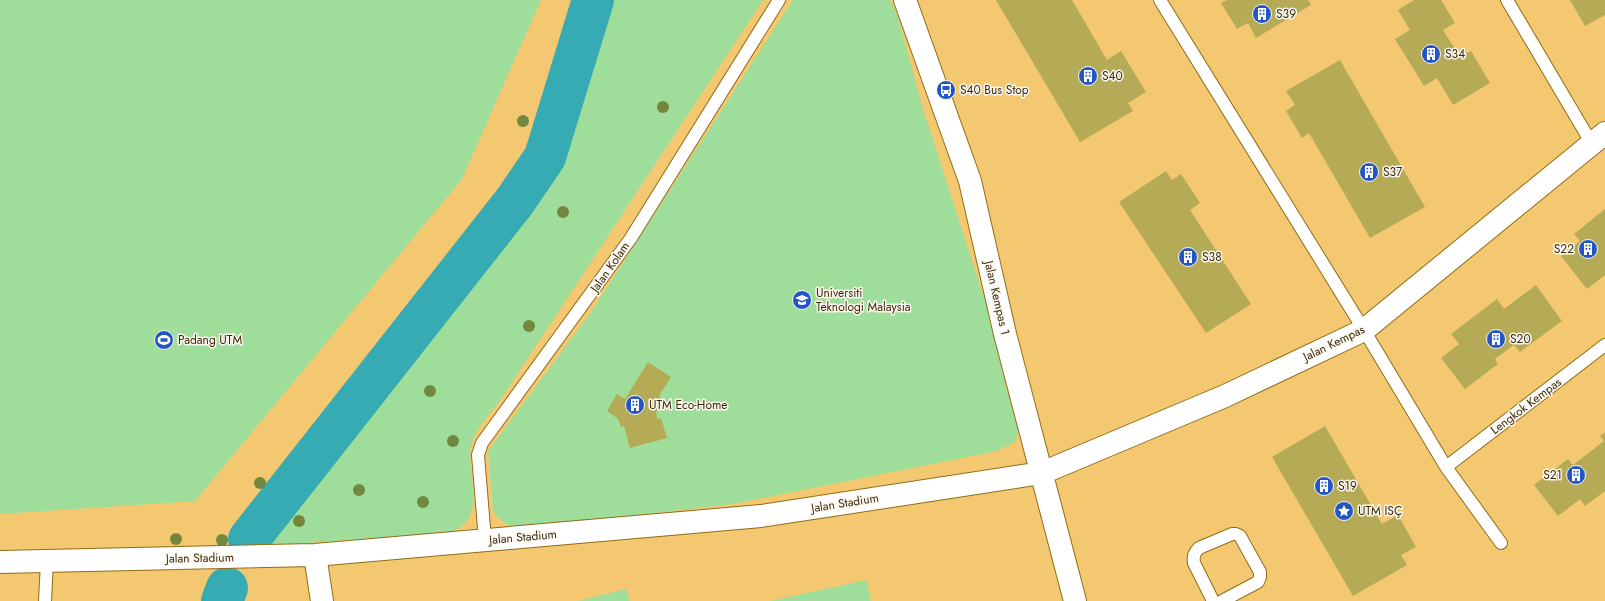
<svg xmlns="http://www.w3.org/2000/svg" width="1605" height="601" font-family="Jost,sans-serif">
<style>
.built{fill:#f4c871}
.green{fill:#9fde9a}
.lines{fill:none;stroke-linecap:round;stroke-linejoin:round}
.river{stroke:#37abb4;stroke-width:42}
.building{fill:#b5ab57}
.lane-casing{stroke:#916c15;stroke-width:14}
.street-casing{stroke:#916c15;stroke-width:24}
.secondary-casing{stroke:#916c15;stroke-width:24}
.lane{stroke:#fff;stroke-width:12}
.street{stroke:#fff;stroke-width:22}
.secondary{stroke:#fff;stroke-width:22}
.tree{fill:#73883e}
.labels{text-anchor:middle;stroke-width:3;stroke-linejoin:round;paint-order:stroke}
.poi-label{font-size:12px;fill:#3a2a08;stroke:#fcf8f1;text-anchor:start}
.street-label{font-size:12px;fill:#3a2a08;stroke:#fcf8f1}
</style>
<rect width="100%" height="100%" fill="#fad183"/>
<!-- built -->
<path class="built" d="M 0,0 L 1605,0 L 1605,601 L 0,601 Z"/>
<!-- green -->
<path class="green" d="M 0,0 L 541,0 L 462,179 L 195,501 L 0,514 Z
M 603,0 L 763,0 L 499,402 C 490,414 476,428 472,443 C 464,468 485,505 463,525 C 460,529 454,530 450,532 L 253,547 L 408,354 L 556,157 Z
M 793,0 L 890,0 L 898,17 L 923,109 L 986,304 L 1007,390 L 1018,428 L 1016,441 L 997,451 L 733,504 L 522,528 L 510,528 L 493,512 L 488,451 L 591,312 Z
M 866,580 L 871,601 L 770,601 Z
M 626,589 L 630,601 L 578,601 Z"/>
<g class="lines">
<!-- river -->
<path class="river" d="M 249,539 L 515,201 L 545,157 L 593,0
M 222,601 L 227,588"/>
</g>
<!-- building -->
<path class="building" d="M 996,0 L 1072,0 L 1107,60 L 1121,51 L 1146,92 L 1128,103 L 1133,111 L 1080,142 Z
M 1227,0 L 1308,0 L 1311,5 L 1256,38 L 1248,23 L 1237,29 L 1221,3 Z
M 1414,0 L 1441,0 L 1455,23 L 1443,30 L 1460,57 L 1471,51 L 1490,83 L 1453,105 L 1437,78 L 1424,86 L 1395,39 L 1410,30 L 1398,10 Z
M 1570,0 L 1605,0 L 1605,15 L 1585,26 Z
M 1340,60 L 1425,207 L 1370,238 L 1309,133 L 1302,138 L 1286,111 L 1295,105 L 1286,91 Z
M 1166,171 L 1172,180 L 1181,174 L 1200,203 L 1190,210 L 1251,304 L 1206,333 L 1119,202 Z
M 1605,209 L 1605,275 L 1587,289 L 1561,256 L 1580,241 L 1574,234 Z
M 1536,285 L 1562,321 L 1520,352 L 1514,345 L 1495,359 L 1498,364 L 1465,389 L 1441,358 L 1459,344 L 1451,334 L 1497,299 L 1504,309 Z
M 648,362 L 671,377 L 659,396 L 664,400 L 656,412 L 657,419 L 661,418 L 667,438 L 630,448 L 624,426 L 621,427 L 618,419 L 607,411 L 617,394 L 625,399 Z
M 1325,426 L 1382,524 L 1398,515 L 1416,547 L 1401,555 L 1407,565 L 1353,596 L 1272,457 Z
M 1605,432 L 1605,491 L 1585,506 L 1580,499 L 1558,516 L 1534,485 L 1568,459 L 1573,465 L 1604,441 L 1600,436 Z"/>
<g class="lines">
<defs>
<path id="lane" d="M 1160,0 L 1364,330 L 1446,467 L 1501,543
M 1507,0 L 1592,144
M 1446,467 L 1605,345
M 485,540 L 478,455 L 482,443 L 631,238 L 779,0
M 45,601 L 47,561
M 1213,601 L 1194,563 C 1193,556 1194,553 1199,548 L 1232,534 L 1236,534 L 1240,536 L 1260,572 L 1260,577 L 1258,582 L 1222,601"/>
<path id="street" d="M 1042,473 L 1225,396 L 1364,330 L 1605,133"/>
<path id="secondary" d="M 905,0 L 970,181 L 1005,334 L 1075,601
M 315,555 L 322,601
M 0,562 L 315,555 L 761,516 L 1042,473"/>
</defs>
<!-- lane casing -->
<use href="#lane" class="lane-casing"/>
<!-- street casing -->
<use href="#street" class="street-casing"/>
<!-- secondary casing -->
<use href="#secondary" class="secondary-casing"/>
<!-- lane -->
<use href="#lane" class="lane"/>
<!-- street -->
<use href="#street" class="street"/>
<!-- secondary -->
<use href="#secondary" class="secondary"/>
</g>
<!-- trees -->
<g class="tree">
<circle cx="663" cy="107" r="6"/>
<circle cx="523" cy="121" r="6"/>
<circle cx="563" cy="212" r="6"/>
<circle cx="529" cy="326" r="6"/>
<circle cx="430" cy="391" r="6"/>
<circle cx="453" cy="441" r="6"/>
<circle cx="260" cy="483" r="6"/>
<circle cx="359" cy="490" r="6"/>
<circle cx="423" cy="502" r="6"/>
<circle cx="299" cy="521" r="6"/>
<circle cx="176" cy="539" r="6"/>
<circle cx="222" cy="540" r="6"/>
</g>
<!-- icons -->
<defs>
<symbol id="building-disc" viewBox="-11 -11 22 22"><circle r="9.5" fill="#2356c4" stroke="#fcf8f1"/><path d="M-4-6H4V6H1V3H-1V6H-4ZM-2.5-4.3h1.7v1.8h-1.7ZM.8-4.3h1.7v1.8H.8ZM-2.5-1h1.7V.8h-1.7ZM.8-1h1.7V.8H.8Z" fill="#fff"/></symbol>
<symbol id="bus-disc" viewBox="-11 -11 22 22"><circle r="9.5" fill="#2356c4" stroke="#fcf8f1"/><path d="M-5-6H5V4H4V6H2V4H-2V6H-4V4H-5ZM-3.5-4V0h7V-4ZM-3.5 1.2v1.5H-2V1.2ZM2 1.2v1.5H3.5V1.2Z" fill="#fff"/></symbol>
<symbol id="university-disc" viewBox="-11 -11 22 22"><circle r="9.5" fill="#2356c4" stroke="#fcf8f1"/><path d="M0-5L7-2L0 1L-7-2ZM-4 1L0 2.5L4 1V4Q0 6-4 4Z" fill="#fff"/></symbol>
<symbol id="stadium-disc" viewBox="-11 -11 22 22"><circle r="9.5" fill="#2356c4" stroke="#fcf8f1"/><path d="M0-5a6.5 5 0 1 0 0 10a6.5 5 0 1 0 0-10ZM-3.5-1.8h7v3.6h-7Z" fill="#fff"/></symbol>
<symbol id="sight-disc" viewBox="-11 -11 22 22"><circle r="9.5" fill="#2356c4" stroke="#fcf8f1"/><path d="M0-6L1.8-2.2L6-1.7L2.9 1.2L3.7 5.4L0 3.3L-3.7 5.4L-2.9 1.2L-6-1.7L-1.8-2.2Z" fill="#fff"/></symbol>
</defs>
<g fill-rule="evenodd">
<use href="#building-disc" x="1251" y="3" width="22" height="22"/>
<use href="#building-disc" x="1420" y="43" width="22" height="22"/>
<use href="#building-disc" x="1077" y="65" width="22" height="22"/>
<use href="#bus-disc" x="935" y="79" width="22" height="22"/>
<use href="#building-disc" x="1358" y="161" width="22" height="22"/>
<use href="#building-disc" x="1577" y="238" width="22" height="22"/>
<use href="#building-disc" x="1177" y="246" width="22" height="22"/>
<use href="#university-disc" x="791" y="289" width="22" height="22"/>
<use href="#building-disc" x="1485" y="328" width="22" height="22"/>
<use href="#stadium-disc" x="153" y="329" width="22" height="22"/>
<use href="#building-disc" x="624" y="394" width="22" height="22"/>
<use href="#building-disc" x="1565" y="464" width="22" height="22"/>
<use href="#building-disc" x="1313" y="475" width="22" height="22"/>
<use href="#sight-disc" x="1333" y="500" width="22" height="22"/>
</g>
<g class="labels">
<!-- poi labels -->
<g class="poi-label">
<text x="1276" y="18">S39</text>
<text x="1445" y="58">S34</text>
<text x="1102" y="80">S40</text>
<text x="960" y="94">S40 Bus Stop</text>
<text x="1383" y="176">S37</text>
<text x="1574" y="253" text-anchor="end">S22</text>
<text x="1202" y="261">S38</text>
<text x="816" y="297">Universiti<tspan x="816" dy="14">Teknologi Malaysia</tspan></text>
<text x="1510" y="343">S20</text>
<text x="178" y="344">Padang UTM</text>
<text x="649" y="409">UTM Eco-Home</text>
<text x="1562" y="479" text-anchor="end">S21</text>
<text x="1338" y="490">S19</text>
<text x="1358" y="515">UTM ISÇ</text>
</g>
<!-- street labels -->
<g class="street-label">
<text transform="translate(610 267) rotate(-55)" y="4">Jalan Kolam</text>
<text transform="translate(997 298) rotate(77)" y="4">Jalan Kempas 1</text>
<text transform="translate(1334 343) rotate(-26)" y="4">Jalan Kempas</text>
<text transform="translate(1526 406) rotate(-37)" y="4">Lengkok Kempas</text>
<text transform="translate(845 503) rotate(-9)" y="4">Jalan Stadium</text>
<text transform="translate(523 537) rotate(-5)" y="4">Jalan Stadium</text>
<text transform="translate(200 558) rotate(-1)" y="4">Jalan Stadium</text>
</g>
</g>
</svg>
